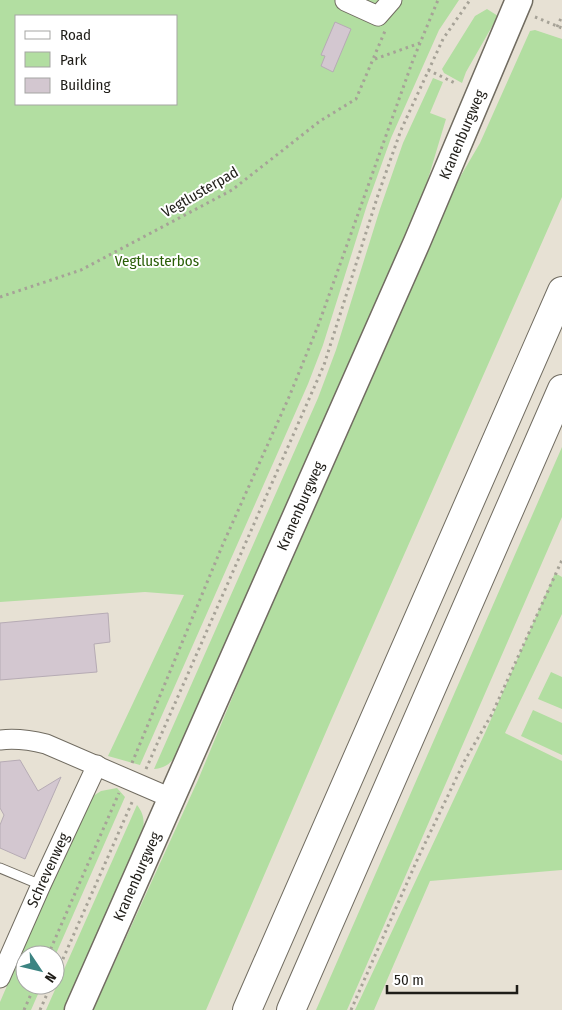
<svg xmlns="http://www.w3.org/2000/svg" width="562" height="1010" font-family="'Fira Sans Condensed',sans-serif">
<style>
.green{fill:#b2dea1;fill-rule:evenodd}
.building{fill:#d3c7d0;stroke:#b6abb4}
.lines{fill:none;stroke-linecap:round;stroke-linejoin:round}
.service-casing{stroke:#716c61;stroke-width:11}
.minor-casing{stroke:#716c61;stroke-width:21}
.secondary-casing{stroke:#716c61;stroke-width:29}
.motorway-casing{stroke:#716c61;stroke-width:30}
.path{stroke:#a6a297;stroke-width:3;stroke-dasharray:2.5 4;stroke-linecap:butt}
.service{stroke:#fff;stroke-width:9}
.minor{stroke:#fff;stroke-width:19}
.secondary{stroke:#fff;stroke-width:26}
.motorway{stroke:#fff;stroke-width:28}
.labels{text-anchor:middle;stroke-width:4;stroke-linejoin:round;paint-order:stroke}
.street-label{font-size:15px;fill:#1f1d18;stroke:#fff}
.park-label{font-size:15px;fill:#295e06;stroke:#fff}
</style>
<rect width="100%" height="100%" fill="#e7e1d4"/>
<!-- green -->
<path class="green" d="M 0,0 L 459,0 L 439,30 L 391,138 L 367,205 L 323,345 L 308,384 L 140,765 L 108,756 L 184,595 L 145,592 L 0,602 ZM 16,16 L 176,16 L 176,104 L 16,104 Z
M 487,9 L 498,16 L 466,72 L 462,83 L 444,73 L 442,69 L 475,16 Z
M 535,30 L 562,39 L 562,197 L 332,718 L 206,1010 L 93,1010 L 198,780 L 247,662 L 300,530 L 446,201 L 480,143 L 530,31 Z
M 433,78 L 443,82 L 430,113 L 446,119 L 428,179 L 394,274 L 180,750 C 173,760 168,768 154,769 L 318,398 L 336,350 L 380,209 L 403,143 Z
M 562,447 L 562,517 L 347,1010 L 316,1010 Z
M 555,573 L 562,577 L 562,614 L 505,733 L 562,761 L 562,870 L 430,881 L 374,1010 L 355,1010 L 485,733 Z
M 551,672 L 562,677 L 562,709 L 538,699 Z
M 533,710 L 562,723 L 562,755 L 521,736 Z
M 117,788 L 125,797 L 55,956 L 55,955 L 25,955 L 25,985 L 42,985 L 31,1010 L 0,1010 L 0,1002 L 87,800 L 101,791 Z
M 137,805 C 145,815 145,825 141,837 L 64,1010 L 46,1010 Z"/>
<!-- building -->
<path class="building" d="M 335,22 L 351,29 L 333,72 L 321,66 L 325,56 L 321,55 Z
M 108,613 L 110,642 L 94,644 L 97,672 L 0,680 L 0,623 Z
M 20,760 L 38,791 L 61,777 L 25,859 L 0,848 L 0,825 L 4,815 L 0,808 L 0,762 Z"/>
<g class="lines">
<defs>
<path id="service" d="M 0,868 L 41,885"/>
<g id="minor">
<path d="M 345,1 L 378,16 L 392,0"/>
<path d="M 0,740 C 16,738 30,740 46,744 L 171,798"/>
<path id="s1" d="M 0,978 L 41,885 L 97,765"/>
</g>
<g id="secondary">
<path id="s2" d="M 78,1010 L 417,242 L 519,0"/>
</g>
<path id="motorway" d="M 247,1010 L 562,291
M 291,1010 L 562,389"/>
</defs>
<!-- service casing -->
<use href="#service" class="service-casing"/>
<!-- minor casing -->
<use href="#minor" class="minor-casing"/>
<!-- secondary casing -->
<use href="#secondary" class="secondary-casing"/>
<!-- motorway casing -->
<use href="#motorway" class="motorway-casing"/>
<!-- path -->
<path class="path" d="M 535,17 L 562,28
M 557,27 L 562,16
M 375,59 L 420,43
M 428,70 L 457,84
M 0,297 L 81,270 L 232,190 L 320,121 L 356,99 L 385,31
M 132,763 L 223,544 L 289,397 L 318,326 L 413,60 L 438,0
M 146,769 L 324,365 L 378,195 L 401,130 L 443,39 L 470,0
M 48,955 L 119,793
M 55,977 L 133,800
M 24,1010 L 35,985
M 40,1010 L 51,985
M 351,1010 L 418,858 L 465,760 L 492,714 L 562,560"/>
<!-- service -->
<use href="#service" class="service"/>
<!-- minor -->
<use href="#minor" class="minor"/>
<!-- secondary -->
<use href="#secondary" class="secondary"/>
<!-- motorway -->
<use href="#motorway" class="motorway"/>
</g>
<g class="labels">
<!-- street labels -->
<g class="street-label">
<text dy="5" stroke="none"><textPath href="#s2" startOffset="956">Kranenburgweg</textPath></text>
<text transform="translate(200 192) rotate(-30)" y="5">Vegtlusterpad</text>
<text dy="5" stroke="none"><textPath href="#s2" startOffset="551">Kranenburgweg</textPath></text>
<text dy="5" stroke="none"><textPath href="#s1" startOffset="118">Schrevenweg</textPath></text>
<text dy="5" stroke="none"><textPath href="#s2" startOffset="146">Kranenburgweg</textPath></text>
</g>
<!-- park labels -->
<g class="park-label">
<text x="157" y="266">Vegtlusterbos</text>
</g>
</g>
<!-- legend -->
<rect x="15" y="15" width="162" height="90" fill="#ffffff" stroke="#a5a5a3"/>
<rect x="25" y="31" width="25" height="8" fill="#ffffff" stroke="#a5a5a3"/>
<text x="60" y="40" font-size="15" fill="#1f1d18">Road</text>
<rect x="25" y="52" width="25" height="15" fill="#b2dea1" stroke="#a5a5a3"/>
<text x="60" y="65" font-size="15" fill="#1f1d18">Park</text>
<rect x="25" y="78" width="25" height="15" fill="#d3c7d0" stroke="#a5a5a3"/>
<text x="60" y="90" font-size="15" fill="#1f1d18">Building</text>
<!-- north arrow -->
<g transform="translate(40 970) rotate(125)"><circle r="24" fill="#ffffff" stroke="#a5a5a3"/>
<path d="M0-4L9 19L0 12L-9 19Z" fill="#3c8482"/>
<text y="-8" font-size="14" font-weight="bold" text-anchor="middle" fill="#1f1d18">N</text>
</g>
<!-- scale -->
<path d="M387 985v8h130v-8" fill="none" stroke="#1f1d18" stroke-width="2.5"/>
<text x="394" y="985" font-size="15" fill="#1f1d18" stroke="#ffffff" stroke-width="4" paint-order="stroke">50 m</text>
</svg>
